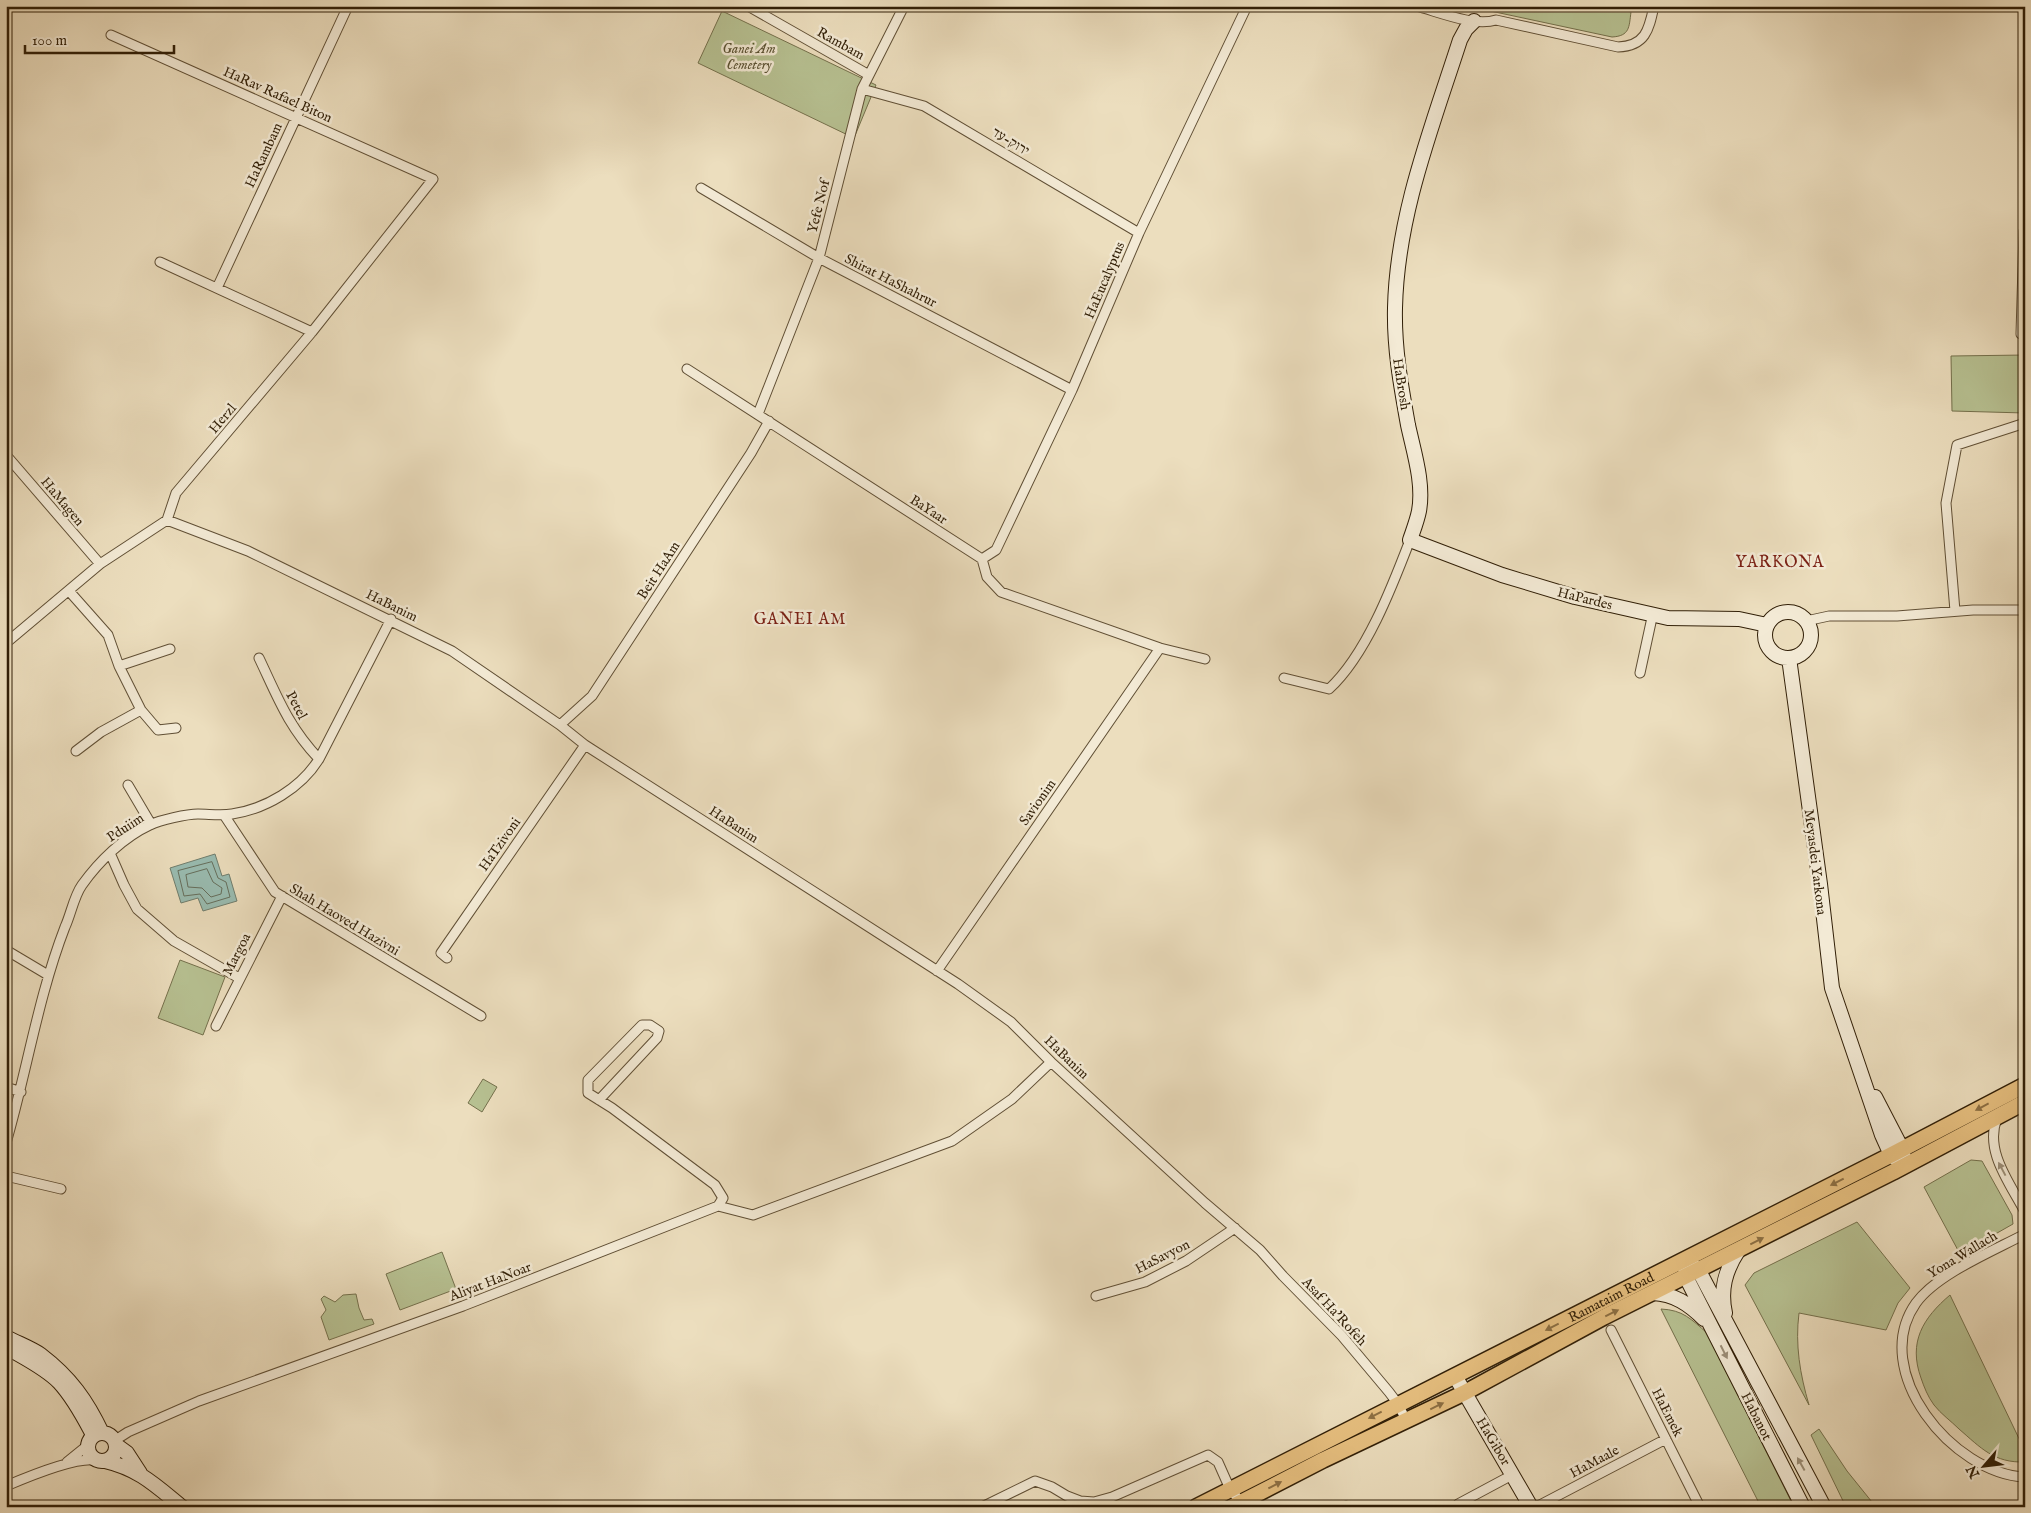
<svg xmlns="http://www.w3.org/2000/svg" width="2031" height="1513" font-family="'IM FELL English','Frank Ruhl Libre',serif">
<style>
.green{fill:#b7c192;stroke:#74704c}
.water{fill:#99bcb1;stroke:#6f7d6d}
.lines{fill:none;stroke-linecap:round;stroke-linejoin:round}
.shore{stroke:#656e5c;stroke-width:1}
.street-casing{stroke:#604f35;stroke-width:11}
.secondary-casing{stroke:#311f07;stroke-width:16}
.primary-casing{stroke:#311f07;stroke-width:18}
.street{stroke:#f3ead5;stroke-width:9}
.secondary{stroke:#f3ead5;stroke-width:14}
.primary{stroke:#e6bf7f;stroke-width:15}
.oneway{fill:#8c6f43}
.oneway2{fill:#9c8f78}
.labels{text-anchor:middle;stroke-width:5;stroke-linejoin:round;paint-order:stroke}
.street-label{font-size:14px;fill:#311f07;stroke:#f3ead5}
.park-label{font-size:14px;font-style:italic;fill:#595031;stroke:#f3ead5}
.quarter-label{font-size:16px;letter-spacing:1px;fill:#7a1f14;stroke:#f3ead5}
</style>
<rect width="100%" height="100%" fill="#ecdebe"/>
<filter id="stains"><feTurbulence type="fractalNoise" baseFrequency=".004" numOctaves="4"/><feColorMatrix values="0 0 0 0 .2 0 0 0 0 .09 0 0 0 0 .02 0 0 0 .5 -.17"/></filter>
<radialGradient id="worn" r=".72"><stop offset=".6" stop-color="#630" stop-opacity="0"/><stop offset="1" stop-color="#630" stop-opacity=".3"/></radialGradient>
<!-- green -->
<path class="green" d="M 1467,6 L 1606,6 L 1631,12 C 1629,27 1630,36 1612,37 Z
M 722,11 L 876,85 L 854,138 L 698,63 Z
M 2025,355 L 2025,413 L 1952,411 L 1951,356 Z
M 180,960 L 225,977 L 203,1035 L 158,1018 Z
M 483,1079 L 497,1087 L 482,1112 L 468,1103 Z
M 1971,1160 L 1982,1161 L 2012,1215 L 2013,1224 L 1960,1254 L 1924,1187 Z
M 1857,1222 L 1910,1288 L 1898,1303 L 1886,1330 L 1799,1313 C 1795,1345 1800,1374 1809,1405 L 1745,1285 L 1754,1273 Z
M 442,1252 L 456,1289 L 400,1310 L 386,1274 Z
M 356,1294 L 359,1308 L 364,1320 L 372,1319 L 374,1324 L 329,1340 L 321,1317 L 326,1310 L 321,1299 L 324,1296 L 335,1302 L 343,1295 Z
M 1950,1295 L 2025,1451 L 2025,1462 C 1994,1463 1981,1448 1959,1429 C 1951,1421 1941,1414 1934,1405 C 1928,1397 1924,1387 1921,1378 C 1908,1342 1923,1318 1950,1295 Z
M 1661,1309 C 1683,1310 1691,1319 1707,1333 L 1794,1507 L 1761,1507 Z
M 1819,1429 L 1847,1471 L 1876,1507 L 1846,1507 L 1811,1435 Z"/>
<!-- water -->
<path class="water" d="M 215,854 L 222,876 L 229,874 L 237,901 L 203,911 L 198,898 L 181,903 L 170,868 Z"/>
<g class="lines">
<!-- shore -->
<path class="shore" d="M 212,862 L 218,878 L 226,882 L 230,897 L 207,904 L 200,894 L 184,896 L 178,871 Z
M 207,869 L 213,882 L 222,888 L 221,894 L 211,897 L 202,888 L 188,887 L 186,875 Z"/>
<defs>
<path id="street" d="M 748,6 L 869,75
M 1416,6 C 1439,12 1474,27 1496,20 L 1618,47 C 1646,46 1649,29 1654,6
M 862,89 L 924,106 L 1139,233
M 701,188 L 819,258 L 1072,390
M 2024,231 L 2021,334 L 2025,335
M 160,262 L 312,332
M 217,288 L 348,6
M 687,369 L 982,559 L 987,577 L 1001,592 L 1160,648 L 1205,659
M 758,414 L 819,258 L 862,89 L 904,6
M 6,455 L 100,564
M 167,520 L 248,551 L 452,651 L 560,725 L 585,745 L 958,984 L 1011,1022 L 1051,1062 L 1205,1203 L 1260,1250 L 1283,1276 L 1342,1336 L 1389,1392 L 1398,1404 L 1406,1420
M 982,559 L 996,550 L 1072,390 L 1139,233 L 1247,6
M 69,591 L 108,635 L 119,666 L 141,710 L 158,730 L 176,728
M 1955,611 L 1946,503 L 1957,445 L 2025,423
M 1806,621 L 1829,616 L 1897,616 L 1973,610 L 2025,610
M 6,643 L 100,564 L 167,520 L 176,493 L 312,332 L 433,179 L 111,35
M 259,658 C 278,698 288,726 319,759
M 119,666 L 170,649
M 1640,673 L 1653,613
M 1284,678 L 1329,689 C 1366,655 1392,587 1410,540
M 560,725 L 592,696 L 751,453 L 769,421
M 76,751 L 101,732 L 141,710
M 128,785 L 151,824
M 224,815 L 275,892 L 481,1016
M 110,853 L 124,885 L 137,909 L 174,941 L 239,978
M 6,950 L 48,975
M 447,958 L 441,953 L 585,745
M 937,971 L 1160,648
M 216,1026 L 282,896
M 6,1087 L 21,1092
M 1997,1118 C 1984,1151 2010,1183 2025,1212
M 6,1143 C 27,1071 38,997 65,927 C 71,914 74,896 82,885 C 99,861 124,837 150,825 C 160,820 187,814 198,814 C 209,814 221,816 232,814 C 266,809 301,788 319,759 L 391,619
M 6,1176 L 61,1189
M 718,1206 L 753,1215 L 952,1141 L 1012,1099 L 1051,1062
M 2025,1234 C 1993,1251 1937,1274 1916,1303 C 1868,1371 1953,1474 2025,1477
M 1096,1296 L 1145,1282 L 1186,1261 L 1235,1228
M 1611,1330 L 1700,1507
M 114,1441 L 128,1432 L 199,1401 L 463,1306 L 718,1206 L 723,1198 L 715,1185 L 612,1108 L 588,1093 L 588,1080 L 642,1025 L 650,1025 L 659,1031 L 657,1038 L 599,1100
M 67,1462 L 88,1445
M 6,1486 C 27,1477 75,1457 96,1460
M 1346,1506 L 1347,1507
M 982,1507 L 1035,1481 L 1052,1487 L 1067,1496 L 1080,1501 L 1094,1502 L 1112,1497 L 1208,1455 L 1218,1462 L 1230,1489 L 1241,1502
M 1459,1507 L 1458,1504 L 1514,1474
M 1536,1507 L 1666,1439"/>
<path id="secondary" d="M 1474,21 L 1466,29 L 1460,40 C 1432,127 1397,215 1395,308 C 1394,348 1401,386 1408,425 C 1414,453 1424,483 1419,511 C 1417,521 1413,531 1410,540 L 1502,575 L 1575,597 L 1668,618 L 1739,619 L 1767,625
M1765 635a23 23 0 1 1 46 0a23 23 0 1 1-46 0Z
M 1789,658 L 1820,884 L 1832,988 L 1882,1135 L 1891,1155 L 1900,1162
M 1875,1097 L 1902,1149 L 1904,1158
M 1690,1263 L 1699,1271 L 1824,1507
M 1685,1265 L 1686,1277 L 1803,1507
M 1653,1293 C 1674,1294 1689,1304 1704,1319
M 1725,1313 C 1720,1290 1725,1271 1738,1251
M 6,1337 C 17,1343 31,1348 41,1355 C 70,1377 87,1401 102,1433
M 6,1347 C 24,1358 44,1367 59,1382 C 72,1396 82,1414 91,1431
M 1455,1376 L 1531,1507
M88 1447a14 14 0 1 1 28 0a14 14 0 1 1-28 0Z
M 116,1445 L 127,1453 L 140,1473
M 105,1461 C 139,1469 155,1485 182,1507"/>
<g id="primary">
<path id="s1" d="M 1196,1507 L 1891,1155 L 2025,1085"/>
<path d="M 1232,1507 L 1323,1460 L 1464,1393 L 1604,1317 L 1893,1172 L 2025,1102"/>
</g>
</defs>
<!-- street casing -->
<use href="#street" class="street-casing"/>
<!-- secondary casing -->
<use href="#secondary" class="secondary-casing"/>
<!-- primary casing -->
<use href="#primary" class="primary-casing"/>
<!-- street -->
<use href="#street" class="street"/>
<!-- secondary -->
<use href="#secondary" class="secondary"/>
<!-- primary -->
<use href="#primary" class="primary"/>
</g>
<!-- one-way arrows -->
<defs><path id="oneway-solid" d="M-6-.8H1V-3.2L6.5 0L1 3.2V.8H-6Z" transform="scale(1.25)"/></defs>
<g class="oneway">
<use href="#oneway-solid" transform="translate(1982 1107) rotate(152)"/>
<use href="#oneway-solid" transform="translate(1837 1182) rotate(153)"/>
<use href="#oneway-solid" transform="translate(1757 1241) rotate(-27)"/>
<use href="#oneway-solid" transform="translate(1612 1313) rotate(-26)"/>
<use href="#oneway-solid" transform="translate(1552 1327) rotate(153)"/>
<use href="#oneway-solid" transform="translate(1437 1406) rotate(-26)"/>
<use href="#oneway-solid" transform="translate(1375 1415) rotate(153)"/>
<use href="#oneway-solid" transform="translate(1275 1485) rotate(-27)"/>
</g>
<g class="oneway2">
<use href="#oneway-solid" transform="translate(2002 1169) rotate(-118)"/>
<use href="#oneway-solid" transform="translate(1724 1352) rotate(63)"/>
<use href="#oneway-solid" transform="translate(1801 1464) rotate(-119)"/>
</g>
<g class="labels">
<!-- street labels -->
<g class="street-label">
<text transform="translate(841 43) rotate(29)" y="5">Rambam</text>
<text transform="translate(278 94) rotate(24)" y="5">HaRav Rafael Biton</text>
<text transform="translate(1011 141) rotate(31)" y="5">ירוק-עד</text>
<text transform="translate(263 155) rotate(-65)" y="5">HaRambam</text>
<text transform="translate(818 206) rotate(-76)" y="5">Yefe Nof</text>
<text transform="translate(891 280) rotate(27)" y="5">Shirat HaShahrur</text>
<text transform="translate(1104 280) rotate(-67)" y="5">HaEucalyptus</text>
<text transform="translate(1402 384) rotate(81)" y="5">HaBrosh</text>
<text transform="translate(222 418) rotate(-50)" y="5">Herzl</text>
<text transform="translate(63 501) rotate(50)" y="5">HaMagen</text>
<text transform="translate(929 509) rotate(33)" y="5">BaYaar</text>
<text transform="translate(658 570) rotate(-57)" y="5">Beit HaAm</text>
<text transform="translate(1585 598) rotate(14)" y="5">HaPardes</text>
<text transform="translate(392 605) rotate(26)" y="5">HaBanim</text>
<text transform="translate(297 705) rotate(62)" y="5">Petel</text>
<text transform="translate(1037 802) rotate(-55)" y="5">Savionim</text>
<text transform="translate(734 824) rotate(33)" y="5">HaBanim</text>
<text transform="translate(125 827) rotate(-33)" y="5">Pduiim</text>
<text transform="translate(499 844) rotate(-55)" y="5">HaTzivoni</text>
<text transform="translate(1816 862) rotate(83)" y="5">Meyasdei Yarkona</text>
<text transform="translate(345 919) rotate(31)" y="5">Shah Haoved Hazivni</text>
<text transform="translate(236 954) rotate(-63)" y="5">Margoa</text>
<text transform="translate(1067 1057) rotate(44)" y="5">HaBanim</text>
<text transform="translate(1962 1254) rotate(-31)" y="5">Yona Wallach</text>
<text transform="translate(1162 1256) rotate(-27)" y="5">HaSavyon</text>
<text transform="translate(490 1281) rotate(-21)" y="5">Aliyat HaNoar</text>
<text dy="5" stroke="none"><textPath href="#s1" startOffset="465">Ramataim Road</textPath></text>
<text transform="translate(1335 1311) rotate(47)" y="5">Asaf Ha'Rofeh</text>
<text transform="translate(1668 1412) rotate(63)" y="5">HaEmek</text>
<text transform="translate(1757 1416) rotate(63)" y="5">Habanot</text>
<text transform="translate(1494 1441) rotate(59)" y="5">HaGibor</text>
<text transform="translate(1594 1461) rotate(-28)" y="5">HaMaale</text>
</g>
<!-- park labels -->
<g class="park-label">
<text x="749" y="53">Ganei Am<tspan x="749" dy="16">Cemetery</tspan></text>
</g>
<!-- quarter labels -->
<g class="quarter-label">
<text x="1780" y="567">YARKONA</text>
<text x="800" y="624">GANEI AM</text>
</g>
</g>
<!-- margin -->
<rect width="2031" height="1513" fill="none" stroke="#ecdebe" stroke-width="25"/>
<rect x="8" y="8" width="2016" height="1498" fill="none" stroke="#311f07" stroke-width="2.5"/>
<rect x="12" y="12" width="2006" height="1488" fill="none" stroke="#311f07"/>
<!-- north arrow -->
<g transform="translate(1984 1466) rotate(242)" stroke="#f3ead5" stroke-width="4" paint-order="stroke">
<path d="M0-4L9 19L0 12L-9 19Z" fill="#311f07"/>
<text y="-8" font-size="14" font-weight="bold" text-anchor="middle" fill="#311f07">N</text>
</g>
<!-- scale -->
<path d="M25 45v8h149v-8" fill="none" stroke="#311f07" stroke-width="2.5"/>
<text x="32" y="45" font-size="15" fill="#311f07" stroke="#f3ead5" stroke-width="4" paint-order="stroke">100 m</text>
<rect width="100%" height="100%" filter="url(#stains)"/>
<rect width="100%" height="100%" fill="url(#worn)"/>
</svg>
